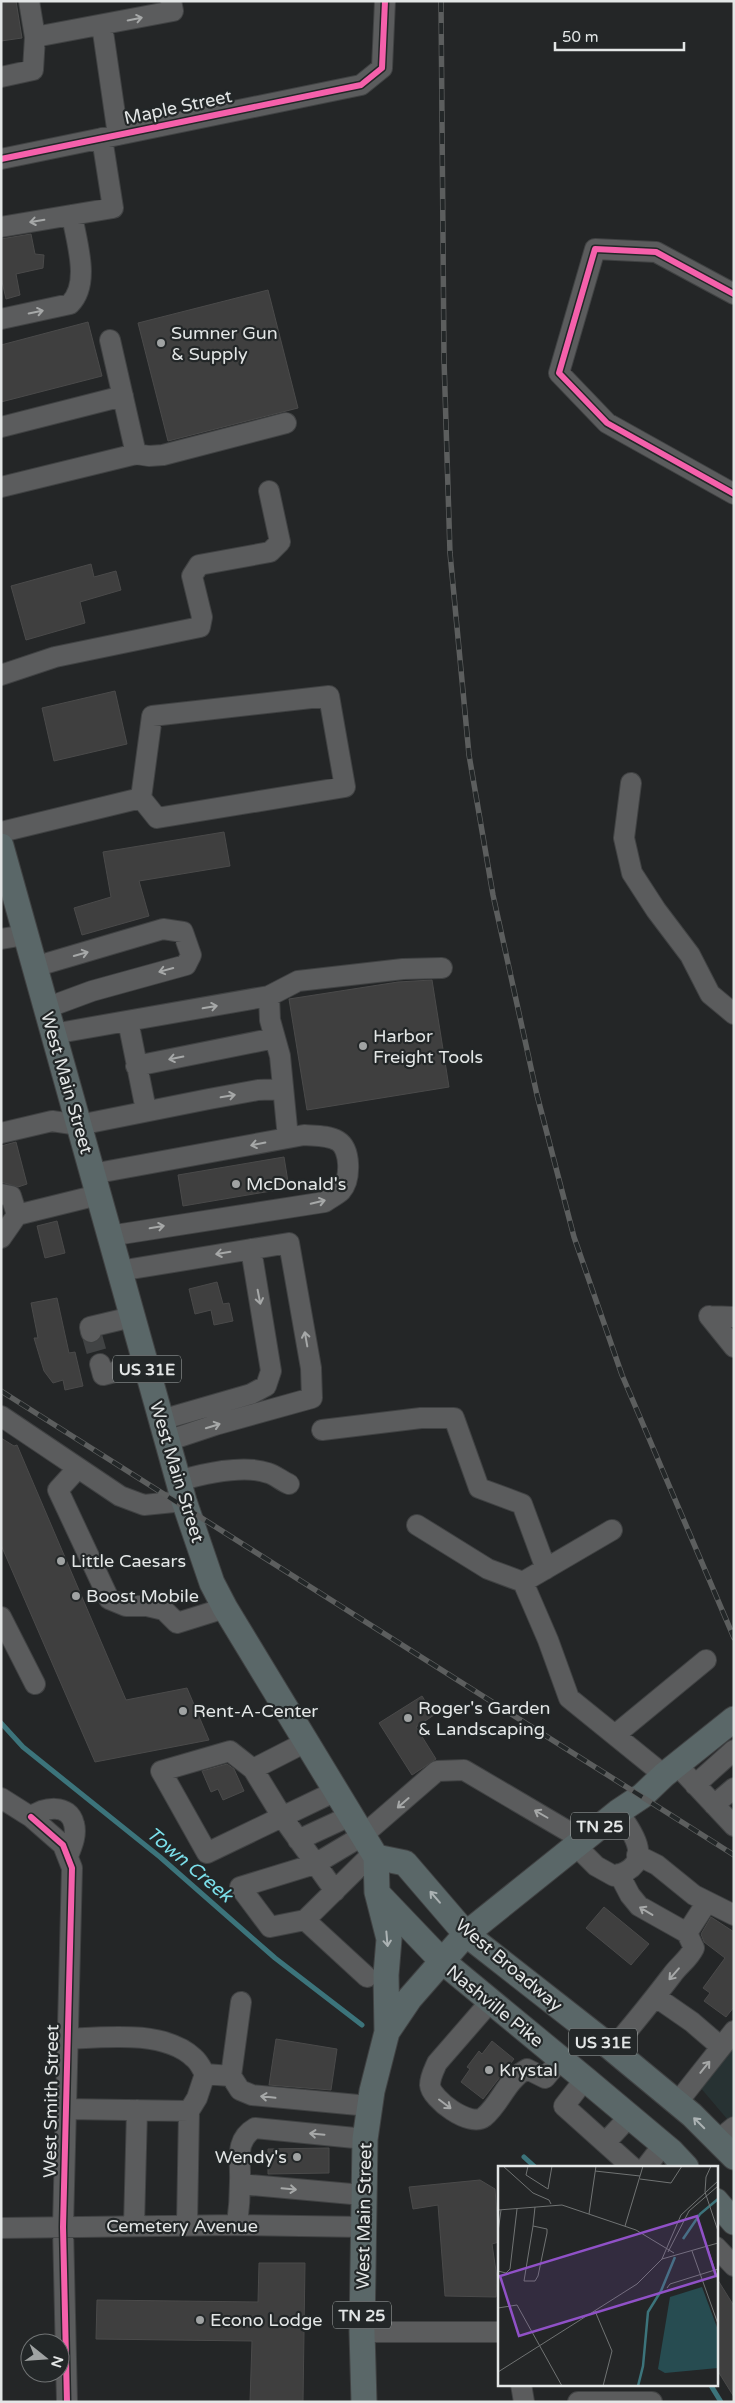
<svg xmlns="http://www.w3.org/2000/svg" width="735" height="2403" font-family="'Varela Round',sans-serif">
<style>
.built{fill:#273233}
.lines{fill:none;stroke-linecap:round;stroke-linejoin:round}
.stream{stroke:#3c747b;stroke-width:5}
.building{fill:#3f3f3f;stroke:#4a4a4a}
.minor-tunnel{stroke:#414344;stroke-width:20;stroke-dasharray:20 10;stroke-linecap:butt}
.minor-casing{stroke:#404243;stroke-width:22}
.major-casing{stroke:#404243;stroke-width:27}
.minor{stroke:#5b5c5d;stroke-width:20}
.major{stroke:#5a6768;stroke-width:25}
.rail-casing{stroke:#5c5e5e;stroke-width:5.5}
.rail{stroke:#232728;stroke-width:4;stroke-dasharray:11;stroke-linecap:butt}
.cycleway-casing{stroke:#232728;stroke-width:9}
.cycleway{stroke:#f560ab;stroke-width:6}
.oneway{stroke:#a6a8a8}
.oneway2{stroke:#acb3b4}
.poi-dot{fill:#a0a3a3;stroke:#232728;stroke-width:2}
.labels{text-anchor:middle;stroke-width:4.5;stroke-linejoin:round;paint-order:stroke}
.shield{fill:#232728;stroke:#a9adad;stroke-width:1}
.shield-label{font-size:16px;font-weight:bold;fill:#e3e6e6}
.street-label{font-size:18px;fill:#e3e6e6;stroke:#232728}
.poi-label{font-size:18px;fill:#e3e6e6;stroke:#232728;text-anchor:start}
.water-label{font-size:19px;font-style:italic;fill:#7bdfea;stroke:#232728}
.inset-river{fill:none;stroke:#3c747b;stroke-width:2.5}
.inset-road{fill:none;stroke:#707373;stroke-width:1}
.view{fill:#9051c7;fill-opacity:0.15;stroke:#9051c7;stroke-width:2.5}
.inset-edge{fill:none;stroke:#e3e6e6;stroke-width:2.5}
</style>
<rect width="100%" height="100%" fill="#242627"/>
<!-- built -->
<path class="built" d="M 734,2041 L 734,2127 L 699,2086 Z"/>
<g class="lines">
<!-- stream -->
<path class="stream" d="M 1,1723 L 23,1747 L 160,1857 L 275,1958 L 362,2025
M 524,2157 L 535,2167
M 710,2384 L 721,2402"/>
</g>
<!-- building -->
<path class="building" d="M 1,1 L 16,1 L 22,38 L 1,41 Z
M 31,234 L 35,254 L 44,255 L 43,268 L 16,274 L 20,295 L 6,299 L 1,277 L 1,239 Z
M 268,290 L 298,408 L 168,441 L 138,323 Z
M 88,322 L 102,376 L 1,402 L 1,345 Z
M 91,564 L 94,577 L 116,571 L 121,590 L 80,602 L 85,623 L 26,640 L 11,586 Z
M 115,691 L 127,744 L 54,761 L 42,708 Z
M 224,832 L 230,866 L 139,881 L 149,916 L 82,935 L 74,908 L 111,897 L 103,852 Z
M 432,980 L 449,1087 L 307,1110 L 289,999 L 398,982 Z
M 16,1142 L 27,1184 L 18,1187 L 1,1182 L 1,1146 Z
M 284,1157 L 289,1188 L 183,1206 L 178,1175 Z
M 57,1221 L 65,1253 L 45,1258 L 37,1226 Z
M 217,1282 L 223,1304 L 229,1303 L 233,1321 L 214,1325 L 211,1310 L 195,1314 L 189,1289 Z
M 57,1298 L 69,1353 L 75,1352 L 83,1386 L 65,1390 L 63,1380 L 53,1383 L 44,1371 L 34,1338 L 38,1338 L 31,1303 Z
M 1,1438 L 14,1446 L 17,1445 L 126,1700 L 187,1688 L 209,1740 L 95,1762 L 1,1545 Z
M 422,1696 L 434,1715 L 416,1727 L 436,1759 L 412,1775 L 379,1723 Z
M 227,1764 L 234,1769 L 244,1791 L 223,1800 L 218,1789 L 211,1792 L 202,1771 Z
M 604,1907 L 649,1944 L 631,1965 L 586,1928 Z
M 711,1917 L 734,1932 L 734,2007 L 726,2017 L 704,2001 L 710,1993 L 703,1988 L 725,1958 L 704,1942 L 701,1934 Z
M 276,2039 L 337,2049 L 331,2090 L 269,2085 Z
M 492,2041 L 514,2059 L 483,2099 L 461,2082 L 470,2069 L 467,2067 L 479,2051 L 482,2054 Z
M 329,2148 L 329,2173 L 268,2174 L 268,2149 Z
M 480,2180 L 495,2189 L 499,2242 L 492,2244 L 497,2278 L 496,2297 L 445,2296 L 438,2205 L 413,2209 L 409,2187 Z
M 259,2263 L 305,2263 L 303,2402 L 250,2402 L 252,2341 L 96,2339 L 97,2300 L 258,2302 Z
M 716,2277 L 734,2306 L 734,2397 L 716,2368 Z"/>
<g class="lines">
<!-- minor-tunnel -->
<path class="minor-tunnel" d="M 91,1332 L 100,1364"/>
<defs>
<path id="minor" d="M 29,1 L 35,37 L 173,11 L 171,1
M 102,25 L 118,135
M 1,77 L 33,70 L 35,37
M 1,159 L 361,85 L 382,68 L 385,1
M 1,227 L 113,208 L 102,138
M 734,294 L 656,252 L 595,249 L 559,373 L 607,423 L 734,494
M 1,319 L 70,304 C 91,283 76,241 72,215
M 1,427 L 123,396
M 136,454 L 149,456 L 163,455 L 286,423
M 1,487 L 136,454 L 110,340
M 1,675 L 55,657 L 200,627 L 202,617 L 192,576 L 199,565 L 270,552 L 280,542 L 269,491
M 329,696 L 345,787 L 157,818 L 141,798 L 152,716 Z
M 631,783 L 624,838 L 632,873 L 656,910 L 690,955 L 710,994 L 734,1014
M 1,832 L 141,798
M 1,939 L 25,935
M 34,967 L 163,929 L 183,932 L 191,955 L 186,965 L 92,991 L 46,1008
M 269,996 L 270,1020 L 280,1056 L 288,1138
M 128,1021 L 146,1110
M 53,1034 L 269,996 L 298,981 L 403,969 L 442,968
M 136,1066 L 275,1038
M 1,1133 L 52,1121 L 79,1125 L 209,1099 L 258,1090 L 283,1089
M 92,1174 L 304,1135 C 315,1136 328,1135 338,1141 C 351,1149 351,1180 341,1191 C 337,1195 330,1198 325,1202 L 109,1236
M 1,1194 L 11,1196 L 17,1215
M 1,1238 L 17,1215 L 98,1195
M 119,1271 L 289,1243 L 311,1368 L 312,1398 L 215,1425 L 167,1441
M 709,1316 L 734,1347
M 709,1316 L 734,1317
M 91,1332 L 90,1327 L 132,1317
M 100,1364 L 103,1375 L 145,1364
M 1,1416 L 120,1496 L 144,1505 L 184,1501
M 161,1420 L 251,1394 L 266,1386 L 271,1371 L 251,1249
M 322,1430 L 421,1418 L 454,1418 L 479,1488 L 522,1504 L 546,1569
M 78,1468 L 58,1490 L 109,1599 L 126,1606 L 147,1606 L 164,1610 L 177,1623 L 225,1608
M 178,1481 C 203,1474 243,1464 268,1473 C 275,1475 282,1481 289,1484
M 417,1525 L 488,1569 L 523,1582
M 612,1530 L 523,1582 L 548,1640 L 569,1698 L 664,1775
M 1,1617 L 35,1684
M 615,1735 L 706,1660
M 306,1742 L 253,1769 L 283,1818 L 335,1891
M 677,1765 L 734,1826
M 253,1769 L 230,1751 L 161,1771 L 207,1853 L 336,1791
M 695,1785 L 734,1750
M 1,1798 L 31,1817 L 63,1845 L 72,1868 L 63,2227 L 67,2402
M 714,1805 L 734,1788
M 31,1817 C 44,1807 69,1803 74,1824 C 77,1835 72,1846 68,1856
M 298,1840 L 350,1816
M 576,1846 L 596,1866 L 614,1876 C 656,1865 634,1833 618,1812
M 637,1855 L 657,1865 L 694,1895 L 734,1915
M 305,1920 L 270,1927 L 240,1887 L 315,1864 L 362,1836 L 437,1771 L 464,1770 L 583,1840
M 687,1933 L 707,1902
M 367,1977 L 305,1920 L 373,1853
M 656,1997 L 692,2022 L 721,2047
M 490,2002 L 437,2063 C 434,2070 430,2077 430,2085 C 431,2099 470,2128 484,2117 C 501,2103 506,2080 527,2069 L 545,2078 L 561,2059
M 68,2039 C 106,2037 165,2030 194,2058 C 199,2062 202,2069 205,2074
M 612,2049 C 633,2025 652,2001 672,1975 C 679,1965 688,1960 694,1948 L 687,1933 L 639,1906 L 630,1895 L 619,1874
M 231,2076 L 240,2090 L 252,2095 L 369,2106
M 585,2079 L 564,2106 L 632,2167
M 677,2103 L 734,2031
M 66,2109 L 189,2111 L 187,2225
M 189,2111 L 197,2098 L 205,2074 L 231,2076 L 241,2002
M 717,2141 L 734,2127
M 605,2143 L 629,2117
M 646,2167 L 663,2145
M 240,2184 L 363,2195
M 237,2225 C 239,2210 240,2196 240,2181 C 241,2161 234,2140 255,2128 L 365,2139
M 134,2226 L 137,2110
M 1,2228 L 237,2225 L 363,2227
M 716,2247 L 734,2266
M 362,2332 L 499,2332
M 521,2384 L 524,2402
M 578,2402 L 652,2402"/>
<path id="major" d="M 1,846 L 184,1501 L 212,1583 L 225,1608 L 376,1857 L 377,1892 L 389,1939 L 386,1975 L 387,2032 L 372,2091 L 365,2139 L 362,2332 L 364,2402
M 376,1857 L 405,1863 L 466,1934 L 604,2042 L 692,2115 L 734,2157
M 378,1894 L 442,1961 L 585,2079 L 671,2151 L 686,2167
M 387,2032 L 410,1998 L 466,1934 L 618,1812 L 642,1796 L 664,1775 L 734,1719
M 716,2201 L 734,2222"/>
</defs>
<!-- minor casing -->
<use href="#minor" class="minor-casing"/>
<!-- major casing -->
<use href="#major" class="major-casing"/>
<!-- minor -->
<use href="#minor" class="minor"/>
<!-- major -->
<use href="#major" class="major"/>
<defs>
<path id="rail" d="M 441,1 L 444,359 L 450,553 L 469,755 L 493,895 L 537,1095 L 574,1237 L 622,1375 L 734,1638
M 1,1391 L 734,1855"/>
</defs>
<!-- rail casing -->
<use href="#rail" class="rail-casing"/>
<!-- rail -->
<use href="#rail" class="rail"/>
<defs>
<path id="cycleway" d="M 1,159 L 361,85 L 382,68 L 385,1
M 734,294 L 656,252 L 595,249 L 559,373 L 607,423 L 734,494
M 31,1817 L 63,1845 L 72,1868 L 63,2227 L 67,2402"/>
</defs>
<!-- cycleway casing -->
<use href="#cycleway" class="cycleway-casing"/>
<!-- cycleway -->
<use href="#cycleway" class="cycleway"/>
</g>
<!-- one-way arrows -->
<defs><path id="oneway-shaft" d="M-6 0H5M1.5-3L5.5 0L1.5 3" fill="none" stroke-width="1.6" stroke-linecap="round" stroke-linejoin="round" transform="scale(1.25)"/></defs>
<g class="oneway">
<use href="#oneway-shaft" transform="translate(135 19) rotate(-11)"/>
<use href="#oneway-shaft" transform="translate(37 221) rotate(171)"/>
<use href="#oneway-shaft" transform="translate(36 312) rotate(-12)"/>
<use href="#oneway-shaft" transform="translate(81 954) rotate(-16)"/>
<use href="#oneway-shaft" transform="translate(166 970) rotate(165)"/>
<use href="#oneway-shaft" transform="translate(210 1007) rotate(-10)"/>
<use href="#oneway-shaft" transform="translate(176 1058) rotate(169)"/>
<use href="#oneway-shaft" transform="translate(228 1096) rotate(-10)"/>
<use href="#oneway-shaft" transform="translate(258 1144) rotate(169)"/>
<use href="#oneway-shaft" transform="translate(318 1202) rotate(-13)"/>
<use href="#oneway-shaft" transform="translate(157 1227) rotate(-10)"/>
<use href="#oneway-shaft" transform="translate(223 1253) rotate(171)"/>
<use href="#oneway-shaft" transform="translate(259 1297) rotate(79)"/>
<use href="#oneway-shaft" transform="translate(306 1339) rotate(-100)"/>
<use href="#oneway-shaft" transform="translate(213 1426) rotate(-17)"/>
<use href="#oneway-shaft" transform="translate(403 1803) rotate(139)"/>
<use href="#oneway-shaft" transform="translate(541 1814) rotate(-150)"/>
<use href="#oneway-shaft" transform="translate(646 1911) rotate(-149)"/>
<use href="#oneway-shaft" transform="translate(674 1974) rotate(131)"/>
<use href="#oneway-shaft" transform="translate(705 2067) rotate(-51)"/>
<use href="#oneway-shaft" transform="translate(268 2097) rotate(-174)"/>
<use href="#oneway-shaft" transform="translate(445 2104) rotate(37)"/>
<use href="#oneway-shaft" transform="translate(317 2134) rotate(-175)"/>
<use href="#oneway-shaft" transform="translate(289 2189) rotate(5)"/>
</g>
<g class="oneway2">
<use href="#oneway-shaft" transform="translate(435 1897) rotate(-131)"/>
<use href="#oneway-shaft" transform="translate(387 1939) rotate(85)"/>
<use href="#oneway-shaft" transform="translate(699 2123) rotate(-135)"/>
</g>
<!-- markers -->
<g class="poi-dot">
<circle cx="161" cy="343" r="5"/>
<circle cx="363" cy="1046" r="5"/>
<circle cx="236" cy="1184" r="5"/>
<circle cx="61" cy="1561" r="5"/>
<circle cx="76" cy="1596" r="5"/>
<circle cx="183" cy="1711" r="5"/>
<circle cx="408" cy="1718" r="5"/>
<circle cx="489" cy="2070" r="5"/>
<circle cx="297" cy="2157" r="5"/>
<circle cx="200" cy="2320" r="5"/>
</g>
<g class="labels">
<!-- shield labels -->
<g class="shield">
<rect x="113" y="1355.5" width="68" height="27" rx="4"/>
<rect x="571" y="1812.5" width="58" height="27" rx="4"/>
<rect x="569" y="2028.5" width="68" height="27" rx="4"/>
<rect x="333" y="2301.5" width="58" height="27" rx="4"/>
</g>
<g class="shield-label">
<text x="147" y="1375">US 31E</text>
<text x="600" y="1832">TN 25</text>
<text x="603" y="2048">US 31E</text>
<text x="362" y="2321">TN 25</text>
</g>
<!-- street labels -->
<g class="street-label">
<text transform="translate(178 107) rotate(-12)" y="6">Maple Street</text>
<text transform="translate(67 1083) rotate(74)" y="6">West Main Street</text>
<text transform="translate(177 1472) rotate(73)" y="6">West Main Street</text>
<text transform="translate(509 1965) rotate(40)" y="6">West Broadway</text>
<text transform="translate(495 2006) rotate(39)" y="6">Nashville Pike</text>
<text transform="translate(51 2101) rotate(-89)" y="6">West Smith Street</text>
<text transform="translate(364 2216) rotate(-89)" y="6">West Main Street</text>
<text x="182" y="2232">Cemetery Avenue</text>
</g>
<!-- poi labels -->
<g class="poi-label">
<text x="171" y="339">Sumner Gun<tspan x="171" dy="21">&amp; Supply</tspan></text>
<text x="373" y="1042">Harbor<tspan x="373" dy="21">Freight Tools</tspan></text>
<text x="246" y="1190">McDonald's</text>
<text x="71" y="1567">Little Caesars</text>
<text x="86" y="1602">Boost Mobile</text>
<text x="418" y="1714">Roger's Garden<tspan x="418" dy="21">&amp; Landscaping</tspan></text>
<text x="193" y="1717">Rent-A-Center</text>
<text x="499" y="2076">Krystal</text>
<text x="287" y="2163" text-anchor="end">Wendy's</text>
<text x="210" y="2326">Econo Lodge</text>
</g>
<!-- water labels -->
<g class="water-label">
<text transform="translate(190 1864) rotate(40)" y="7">Town Creek</text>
</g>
</g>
<!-- overview -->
<g transform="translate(498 2166)">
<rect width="220" height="220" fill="#242627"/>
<path d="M 204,121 L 220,164 L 220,202 L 167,207 L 160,203 L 172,131 Z" fill="#274c51"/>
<path class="inset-river" d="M 185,73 L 202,48 L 220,33M 140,220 L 145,200 L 150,146 L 163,125 L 177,91"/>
<path class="inset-road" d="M 5,0 L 35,27 L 51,34 L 53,38M 30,0 L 28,9 L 50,23 L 54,0M 213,0 L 208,11 L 207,26 L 220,65M 97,5 L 142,10M 142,13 L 173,17 L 184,0M 0,44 L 64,39 L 138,64 L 176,87M 91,48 L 98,0M 35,60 L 49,63 L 49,67 L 40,110 L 37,115 L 26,115 ZM 35,60 L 37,41M 127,60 L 145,0M 0,66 L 3,44M 209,80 L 220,114M 194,85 L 220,158M 170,86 L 191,45 L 220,20M 164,93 L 183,49 L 220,15M 0,105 L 8,107 L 12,103 L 19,43M 169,122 L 172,118 L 220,103M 0,142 L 19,139 L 64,220M 97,145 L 114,185 L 105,220M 0,206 L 139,118 L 164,93 L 220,77"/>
<path class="view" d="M 199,50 L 218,110 L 21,170 L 2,110 Z"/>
<rect width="220" height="220" class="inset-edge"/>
</g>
<!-- border -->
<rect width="735" height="2403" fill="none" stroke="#e3e6e6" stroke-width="5"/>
<!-- north arrow -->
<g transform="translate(45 2358) rotate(107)"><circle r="24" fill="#232728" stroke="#707374"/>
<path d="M0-4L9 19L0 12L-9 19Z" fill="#a0a3a3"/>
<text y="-8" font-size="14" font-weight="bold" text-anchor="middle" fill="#e3e6e6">N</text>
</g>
<!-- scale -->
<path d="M555 42v8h129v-8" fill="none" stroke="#e3e6e6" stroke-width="2.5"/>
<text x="562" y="42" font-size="15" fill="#e3e6e6" stroke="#232728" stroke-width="4" paint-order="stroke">50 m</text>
</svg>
